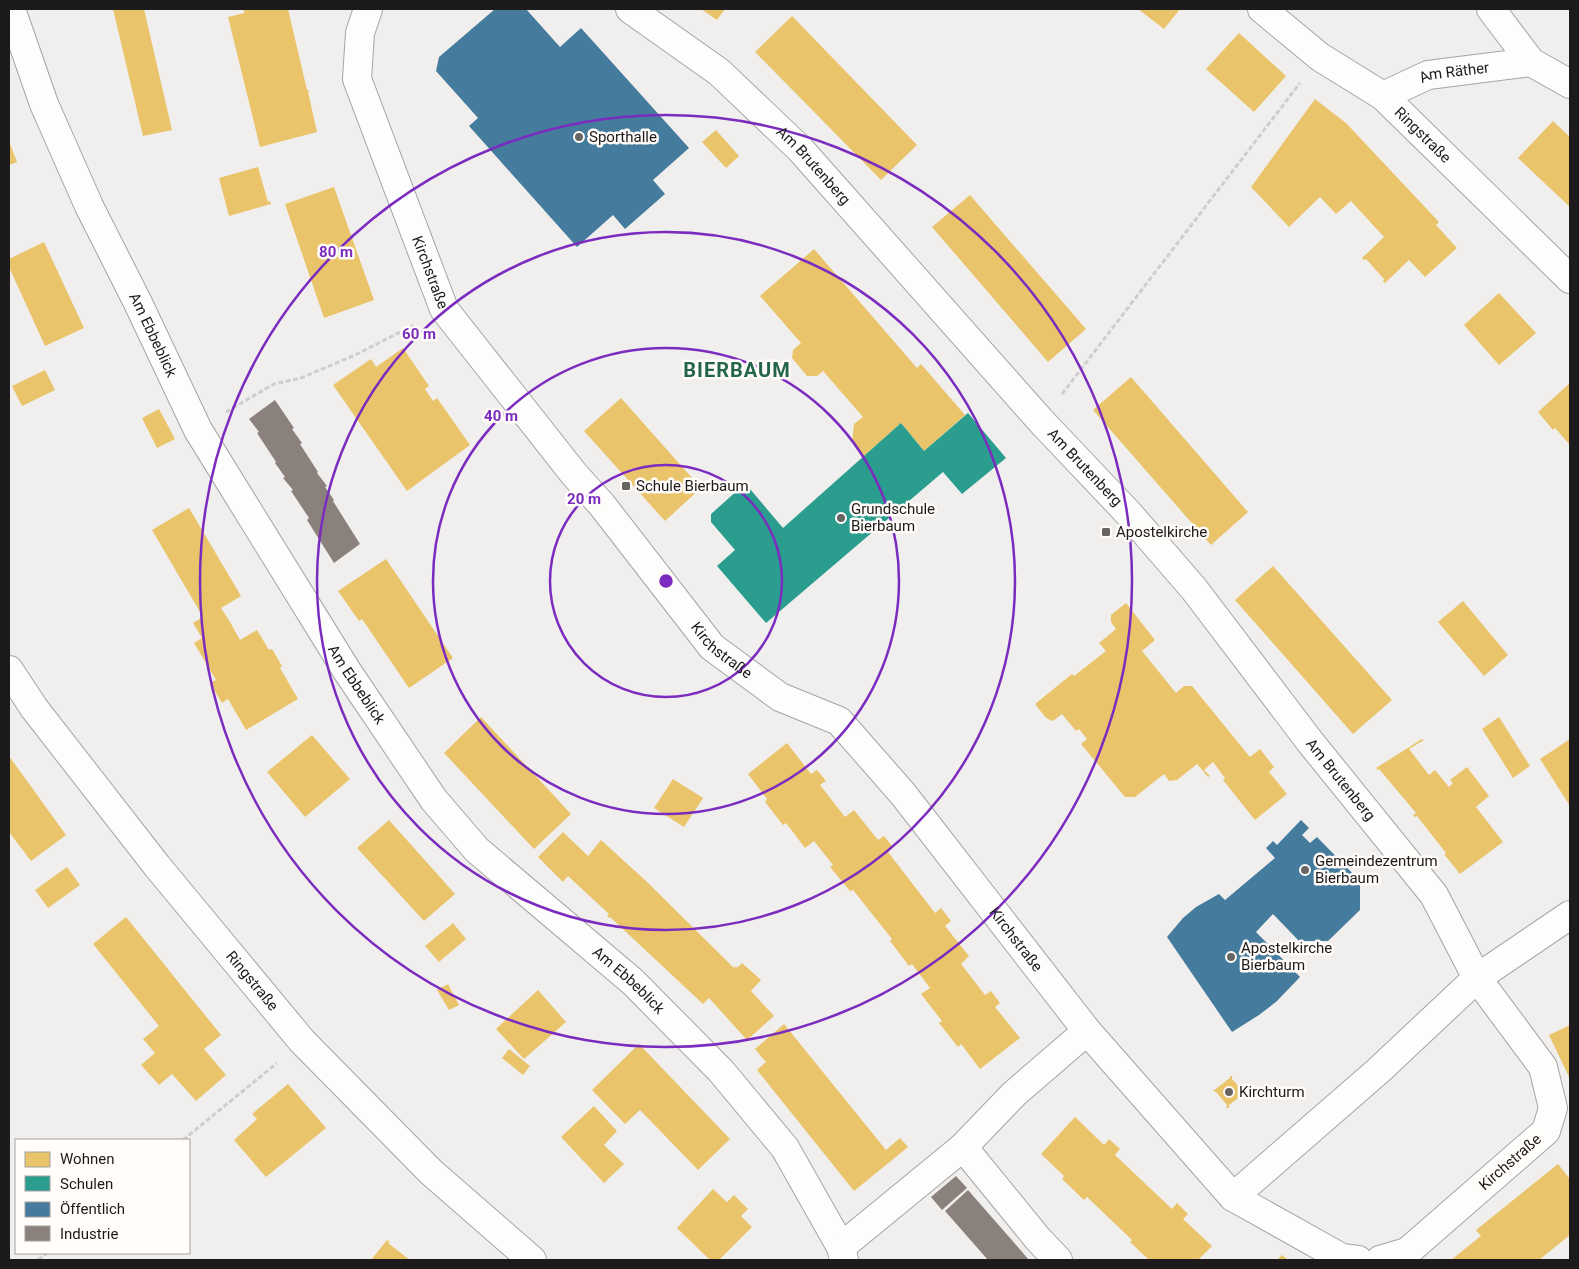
<svg xmlns="http://www.w3.org/2000/svg" width="1579" height="1269" font-family="Roboto,sans-serif">
<style>
.homes{fill:#e9c46a}
.schools{fill:#2a9d8f}
.public{fill:#457b9d}
.industry{fill:#8a817c}
.lines{fill:none;stroke-linecap:round;stroke-linejoin:round}
.minor-casing{stroke:#a5a4a3;stroke-width:30}
.path{stroke:#cecece;stroke-width:3;stroke-dasharray:5 2.5;stroke-linecap:butt}
.minor{stroke:#fdfdfc;stroke-width:28}
.ring{fill:none;stroke:#7b2cbf;stroke-width:2.5}
.poi-dot{fill:#676564;stroke:#fffcfa;stroke-width:2}
.labels{text-anchor:middle;stroke-width:5;stroke-linejoin:round;paint-order:stroke}
.street-label{font-size:15px;fill:#1c1a1a;stroke:#fffcfa}
.poi-label{font-size:15px;fill:#1c1a1a;stroke:#fffcfa;text-anchor:start}
.district-label{font-size:20px;font-weight:bold;letter-spacing:1px;fill:#23664b;stroke:#fffcfa}
.centre{fill:#7b2cbf;stroke:#fffcfa;stroke-width:2.5}
.ring-label{font-size:15px;text-anchor:middle;font-weight:bold;fill:#7b2cbf;stroke:#fffcfa;stroke-width:5;stroke-linejoin:round;paint-order:stroke}
</style>
<rect width="100%" height="100%" fill="#f1efee"/>
<!-- homes -->
<path class="homes" d="M 113,9 L 144,9 L 172,130 L 143,136 Z
M 244,9 L 288,9 L 307,90 L 310,91 L 308,92 L 317,132 L 260,147 L 228,17 L 244,13 Z
M 701,9 L 725,9 L 717,20 Z
M 1138,9 L 1180,9 L 1164,29 Z
M 792,16 L 917,145 L 881,180 L 755,52 Z
M 1239,33 L 1286,76 L 1254,112 L 1206,69 Z
M 1315,99 L 1346,123 L 1439,222 L 1436,225 L 1457,248 L 1425,277 L 1409,260 L 1385,283 L 1383,281 L 1384,279 L 1366,259 L 1364,260 L 1362,258 L 1384,237 L 1351,201 L 1336,214 L 1320,197 L 1289,227 L 1251,187 Z
M 1553,121 L 1570,137 L 1570,207 L 1518,158 Z
M 716,130 L 739,156 L 726,168 L 702,142 Z
M 9,141 L 17,162 L 9,165 Z
M 258,167 L 268,202 L 270,201 L 271,204 L 229,216 L 219,178 Z
M 334,187 L 374,300 L 324,318 L 285,204 Z
M 970,195 L 1086,329 L 1048,362 L 932,227 Z
M 44,242 L 84,328 L 45,346 L 9,267 L 9,259 Z
M 814,249 L 917,368 L 921,364 L 965,415 L 924,451 L 901,423 L 864,456 L 852,442 L 854,424 L 863,417 L 823,371 L 817,376 L 807,376 L 792,358 L 793,350 L 801,343 L 760,296 Z
M 1499,293 L 1536,333 L 1499,365 L 1464,325 Z
M 403,348 L 429,386 L 425,389 L 433,401 L 437,398 L 470,445 L 407,491 L 333,385 L 371,359 L 376,367 Z
M 45,370 L 55,390 L 22,406 L 12,386 Z
M 1131,377 L 1248,512 L 1211,545 L 1093,410 Z
M 1570,383 L 1570,445 L 1555,428 L 1553,430 L 1538,412 Z
M 621,398 L 701,488 L 665,521 L 584,431 Z
M 159,409 L 175,439 L 157,448 L 142,418 Z
M 189,508 L 241,596 L 221,608 L 230,622 L 240,640 L 257,630 L 269,650 L 272,649 L 282,666 L 280,668 L 298,699 L 246,730 L 228,699 L 222,703 L 210,683 L 216,680 L 194,643 L 202,638 L 193,623 L 203,617 L 152,530 Z
M 386,559 L 453,658 L 409,688 L 362,619 L 359,621 L 338,591 Z
M 1273,566 L 1392,700 L 1353,734 L 1235,600 Z
M 1463,601 L 1508,655 L 1484,676 L 1438,622 Z
M 1126,603 L 1155,640 L 1142,651 L 1176,693 L 1184,686 L 1192,686 L 1250,757 L 1260,749 L 1274,767 L 1269,772 L 1287,794 L 1255,820 L 1223,780 L 1225,778 L 1213,762 L 1204,770 L 1210,776 L 1208,777 L 1197,764 L 1177,780 L 1169,781 L 1164,774 L 1135,797 L 1125,797 L 1081,744 L 1087,739 L 1079,729 L 1076,731 L 1062,714 L 1053,721 L 1046,718 L 1035,704 L 1072,674 L 1074,676 L 1106,651 L 1099,643 L 1116,629 L 1111,622 L 1111,615 Z
M 481,717 L 571,814 L 534,849 L 444,753 Z
M 1499,717 L 1530,766 L 1513,778 L 1482,729 Z
M 312,735 L 350,779 L 305,817 L 267,772 Z
M 1422,739 L 1424,740 L 1409,749 L 1429,775 L 1435,770 L 1449,787 L 1453,783 L 1450,780 L 1467,767 L 1489,796 L 1476,807 L 1503,842 L 1460,874 L 1444,854 L 1446,853 L 1417,816 L 1415,817 L 1413,815 L 1416,813 L 1379,769 L 1378,770 L 1376,768 Z
M 1570,739 L 1570,806 L 1540,759 Z
M 787,743 L 811,774 L 817,770 L 826,781 L 820,785 L 845,817 L 854,810 L 878,840 L 884,836 L 893,847 L 888,852 L 935,913 L 941,908 L 951,921 L 945,926 L 969,956 L 961,964 L 985,995 L 991,991 L 1000,1003 L 995,1007 L 1020,1038 L 980,1069 L 961,1044 L 958,1047 L 939,1023 L 942,1021 L 921,994 L 930,988 L 912,964 L 909,966 L 890,941 L 892,939 L 853,890 L 850,891 L 830,867 L 833,865 L 814,841 L 805,848 L 786,823 L 783,825 L 765,802 L 767,799 L 748,774 Z
M 9,756 L 66,835 L 31,861 L 9,832 Z
M 673,779 L 703,798 L 684,827 L 654,808 Z
M 389,820 L 455,894 L 424,921 L 357,848 Z
M 563,832 L 588,856 L 601,840 L 645,880 L 734,968 L 736,966 L 737,968 L 742,963 L 761,980 L 751,991 L 774,1016 L 747,1040 L 709,998 L 703,1004 L 610,917 L 609,918 L 607,916 L 609,914 L 568,876 L 563,882 L 538,857 Z
M 67,867 L 80,885 L 48,908 L 35,890 Z
M 126,917 L 221,1035 L 204,1049 L 226,1075 L 196,1101 L 172,1074 L 159,1085 L 141,1065 L 155,1053 L 143,1039 L 159,1026 L 93,944 Z
M 453,923 L 466,939 L 439,962 L 425,946 Z
M 448,984 L 459,1005 L 449,1010 L 437,990 Z
M 538,990 L 566,1022 L 524,1059 L 496,1029 Z
M 784,1024 L 886,1150 L 900,1138 L 908,1147 L 854,1191 L 757,1070 L 766,1062 L 755,1049 Z
M 1570,1025 L 1570,1079 L 1549,1035 Z
M 639,1044 L 730,1139 L 698,1170 L 640,1110 L 625,1124 L 592,1090 Z
M 509,1049 L 530,1066 L 523,1075 L 502,1058 Z
M 1230,1076 L 1232,1076 L 1232,1079 L 1245,1093 L 1229,1105 L 1229,1108 L 1226,1108 L 1227,1105 L 1216,1092 L 1213,1091 L 1230,1078 Z
M 288,1084 L 326,1128 L 266,1177 L 234,1140 L 257,1119 L 252,1114 Z
M 594,1106 L 617,1131 L 604,1145 L 624,1164 L 604,1183 L 561,1137 Z
M 1075,1117 L 1104,1145 L 1109,1139 L 1120,1149 L 1115,1155 L 1172,1209 L 1177,1203 L 1188,1214 L 1183,1219 L 1212,1246 L 1198,1260 L 1149,1260 L 1130,1242 L 1132,1240 L 1087,1197 L 1084,1200 L 1062,1179 L 1064,1176 L 1041,1154 Z
M 1558,1164 L 1570,1179 L 1570,1235 L 1539,1260 L 1451,1260 L 1481,1236 L 1476,1230 Z
M 713,1189 L 727,1202 L 734,1195 L 748,1209 L 741,1216 L 752,1227 L 719,1260 L 710,1260 L 677,1228 Z
M 387,1240 L 390,1242 L 388,1243 L 410,1260 L 371,1260 Z
M 1282,1255 L 1288,1260 L 1277,1260 Z"/>
<!-- schools -->
<path class="schools" d="M 968,413 L 1006,458 L 962,494 L 943,472 L 766,623 L 717,566 L 735,550 L 711,522 L 711,514 L 739,489 L 750,489 L 783,528 L 901,423 L 924,451 Z"/>
<!-- public -->
<path class="public" d="M 495,9 L 526,9 L 560,47 L 581,28 L 689,148 L 653,180 L 665,194 L 625,229 L 613,215 L 577,247 L 469,126 L 478,118 L 436,71 L 439,57 Z
M 1301,820 L 1309,828 L 1302,835 L 1310,843 L 1317,837 L 1360,881 L 1360,910 L 1328,941 L 1299,941 L 1273,914 L 1256,932 L 1300,977 L 1277,1001 L 1259,1015 L 1232,1032 L 1167,937 L 1183,918 L 1196,907 L 1219,894 L 1225,900 L 1275,858 L 1266,848 L 1273,841 L 1277,845 Z"/>
<!-- industry -->
<path class="industry" d="M 275,400 L 294,428 L 292,429 L 302,443 L 300,444 L 318,472 L 317,473 L 327,486 L 325,487 L 334,500 L 333,501 L 360,544 L 334,563 L 307,520 L 309,518 L 291,491 L 293,490 L 283,478 L 285,477 L 275,463 L 276,462 L 257,433 L 259,432 L 249,419 Z
M 956,1176 L 967,1188 L 942,1210 L 931,1197 Z
M 968,1190 L 1017,1246 L 1029,1260 L 988,1260 L 945,1211 Z"/>
<g class="lines">
<defs>
<g id="minor">
<path id="s1" d="M 11,9 L 44,104 L 89,206 L 138,303 L 198,430 L 347,671 L 434,800 L 477,850 L 633,982 L 721,1071 L 785,1148 L 841,1247 L 844,1260"/>
<path id="s2" d="M 368,9 L 360,33 L 357,79 L 444,309 L 574,474 L 602,505 L 712,647 L 780,697 L 839,721 L 903,794 L 1087,1031 L 1233,1197 L 1342,1258 L 1358,1260"/>
<path id="s3" d="M 630,9 L 719,72 L 800,149 L 1041,421 L 1130,515 L 1194,589 L 1311,743 L 1434,895 L 1477,978 L 1543,1067 L 1553,1108 L 1546,1131 L 1407,1252 L 1380,1260"/>
<path id="s4" d="M 1262,9 L 1320,57 L 1383,96 L 1570,279"/>
<path d="M 1491,9 L 1531,62 L 1570,84"/>
<path id="s5" d="M 1383,96 L 1428,75 L 1531,62"/>
<path id="s6" d="M 9,670 L 34,708 L 157,866 L 302,1041 L 431,1172 L 532,1260"/>
<path d="M 963,1147 L 1038,1239 L 1058,1260"/>
<path d="M 1233,1197 L 1378,1071 L 1477,978 L 1570,915"/>
<path d="M 841,1247 L 963,1147 L 1014,1094 L 1087,1031"/>
</g>
</defs>
<!-- minor casing -->
<use href="#minor" class="minor-casing"/>
<!-- path -->
<path class="path" d="M 1062,394 L 1300,83
M 226,412 L 274,384 L 301,378 L 355,355 L 414,325
M 183,1140 L 277,1063
M 38,1260 L 47,1253"/>
<!-- minor -->
<use href="#minor" class="minor"/>
</g>
<!-- distance rings -->
<g class="ring">
<circle cx="666" cy="581" r="116"/>
<circle cx="666" cy="581" r="233"/>
<circle cx="666" cy="581" r="349"/>
<circle cx="666" cy="581" r="466"/>
</g>
<!-- markers -->
<g class="poi-dot">
<circle cx="579" cy="137" r="5"/>
<rect x="621" y="481" width="10" height="10" rx="2.5"/>
<circle cx="841" cy="518" r="5"/>
<rect x="1101" y="527" width="10" height="10" rx="2.5"/>
<circle cx="1305" cy="870" r="5"/>
<circle cx="1231" cy="957" r="5"/>
<circle cx="1229" cy="1092" r="5"/>
</g>
<g class="labels">
<!-- street labels -->
<g class="street-label">
<text dy="5" stroke="none"><textPath href="#s5" startOffset="76">Am Räther</textPath></text>
<text dy="5" stroke="none"><textPath href="#s4" startOffset="205">Ringstraße</textPath></text>
<text dy="5" stroke="none"><textPath href="#s3" startOffset="242">Am Brutenberg</textPath></text>
<text dy="5" stroke="none"><textPath href="#s2" startOffset="278">Kirchstraße</textPath></text>
<text dy="5" stroke="none"><textPath href="#s1" startOffset="356">Am Ebbeblick</textPath></text>
<text dy="5" stroke="none"><textPath href="#s3" startOffset="648">Am Brutenberg</textPath></text>
<text dy="5" stroke="none"><textPath href="#s2" startOffset="758">Kirchstraße</textPath></text>
<text dy="5" stroke="none"><textPath href="#s1" startOffset="761">Am Ebbeblick</textPath></text>
<text dy="5" stroke="none"><textPath href="#s3" startOffset="1052">Am Brutenberg</textPath></text>
<text dy="5" stroke="none"><textPath href="#s2" startOffset="1178">Kirchstraße</textPath></text>
<text dy="5" stroke="none"><textPath href="#s6" startOffset="395">Ringstraße</textPath></text>
<text dy="5" stroke="none"><textPath href="#s1" startOffset="1166">Am Ebbeblick</textPath></text>
<text transform="translate(1510 1162) rotate(-41)" y="5">Kirchstraße</text>
</g>
<!-- poi labels -->
<g class="poi-label">
<text x="589" y="142">Sporthalle</text>
<text x="636" y="491">Schule Bierbaum</text>
<text x="851" y="514">Grundschule<tspan x="851" dy="17">Bierbaum</tspan></text>
<text x="1116" y="537">Apostelkirche</text>
<text x="1315" y="866">Gemeindezentrum<tspan x="1315" dy="17">Bierbaum</tspan></text>
<text x="1241" y="953">Apostelkirche<tspan x="1241" dy="17">Bierbaum</tspan></text>
<text x="1239" y="1097">Kirchturm</text>
</g>
<!-- district labels -->
<g class="district-label">
<text x="737" y="377">BIERBAUM</text>
</g>
</g>
<circle cx="666" cy="581" r="8" class="centre"/>
<g class="ring-label">
<text x="336" y="257">80 m</text>
<text x="419" y="339">60 m</text>
<text x="501" y="421">40 m</text>
<text x="584" y="504">20 m</text>
</g>
<!-- border -->
<rect width="1579" height="1269" fill="none" stroke="#1c1a1a" stroke-width="20"/>
<!-- legend -->
<rect x="15" y="1139" width="175" height="115" fill="#fffcfa" stroke="#a4a2a0"/>
<rect x="25" y="1152" width="25" height="15" fill="#e9c46a" stroke="#a4a2a0"/>
<text x="60" y="1164" font-size="15" fill="#1c1a1a">Wohnen</text>
<rect x="25" y="1176" width="25" height="15" fill="#2a9d8f" stroke="#a4a2a0"/>
<text x="60" y="1189" font-size="15" fill="#1c1a1a">Schulen</text>
<rect x="25" y="1202" width="25" height="15" fill="#457b9d" stroke="#a4a2a0"/>
<text x="60" y="1214" font-size="15" fill="#1c1a1a">Öffentlich</text>
<rect x="25" y="1226" width="25" height="15" fill="#8a817c" stroke="#a4a2a0"/>
<text x="60" y="1239" font-size="15" fill="#1c1a1a">Industrie</text>
</svg>
